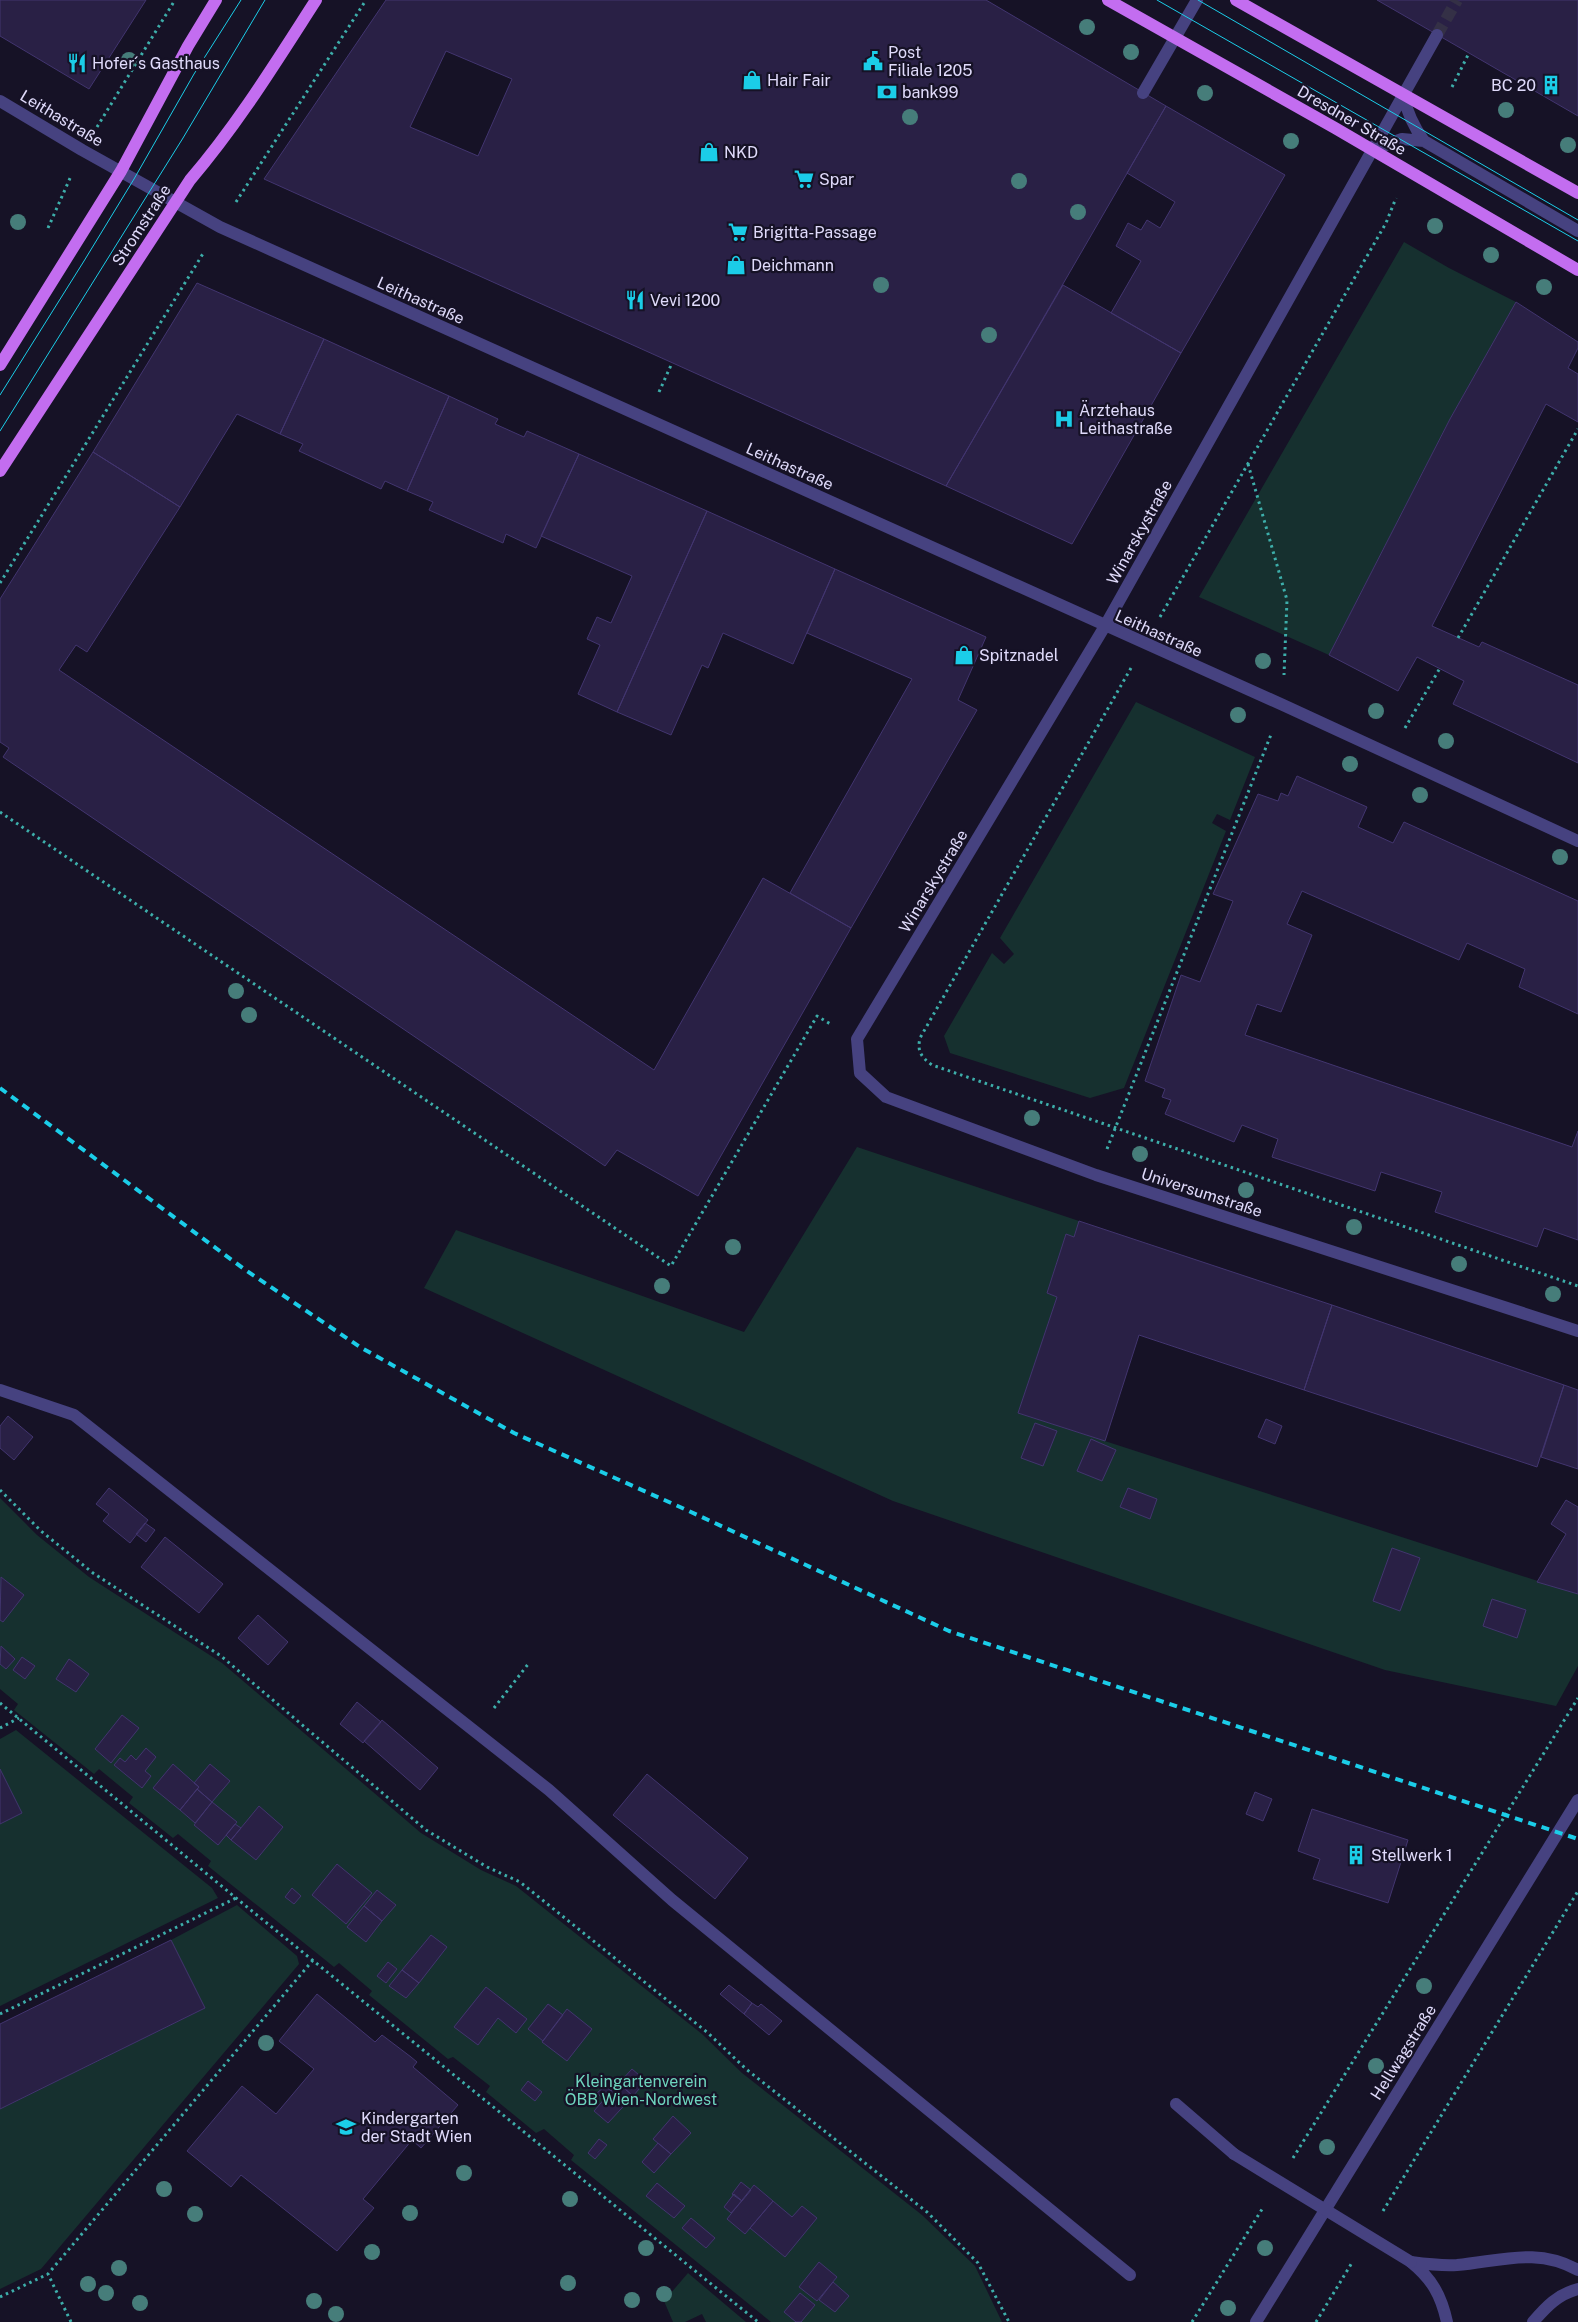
<svg xmlns="http://www.w3.org/2000/svg" width="1578" height="2322" font-family="'Public Sans',sans-serif">
<style>
.green{fill:#16302f}
.building{fill:#292045;stroke:#42356f;fill-rule:evenodd}
.lines{fill:none;stroke-linecap:round;stroke-linejoin:round}
.minor-tunnel{stroke:#343046;stroke-width:12;stroke-dasharray:12 6;stroke-linecap:butt}
.path{stroke:#3daeaa;stroke-width:3;stroke-dasharray:2.5 4;stroke-linecap:butt}
.minor{stroke:#464280;stroke-width:12}
.major{stroke:#c36df0;stroke-width:12}
.tram{stroke:#1bcde8;stroke-width:1}
.rail{stroke:#1bcde8;stroke-width:4;stroke-dasharray:8 6;stroke-linecap:butt}
.minor-bridge{stroke:#464280;stroke-width:12}
.tree{fill:#467d7a}
.labels{text-anchor:middle;stroke-width:4.5;stroke-linejoin:round;paint-order:stroke}
.poi-label{font-size:16px;fill:#e0dbfb;stroke:#161226;text-anchor:start}
.street-label{font-size:16px;fill:#e0dbfb;stroke:#161226}
.park-label{font-size:16px;fill:#6ed5be;stroke:#161226}
</style>
<rect width="100%" height="100%" fill="#161226"/>
<!-- green -->
<path class="green" d="M 1404,242 L 1449,268 L 1516,302 L 1450,419 L 1329,655 L 1199,597 Z
M 1136,702 L 1255,757 L 1230,820 L 1217,814 L 1212,823 L 1226,831 L 1124,1088 L 1090,1098 L 950,1053 L 944,1036 L 992,953 L 1004,964 L 1014,954 L 1000,938 Z
M 857,1147 L 1079,1221 L 1074,1237 L 1066,1234 L 1047,1293 L 1057,1297 L 1018,1413 L 1578,1594 L 1578,1666 L 1556,1706 L 1385,1670 L 893,1501 L 424,1288 L 456,1230 L 744,1332 Z
M 0,1498 L 37,1535 L 89,1577 L 222,1663 L 421,1833 L 481,1870 L 516,1886 L 702,2034 L 742,2073 L 922,2215 L 975,2266 L 1002,2322 L 771,2322 L 571,2160 L 574,2155 L 544,2129 L 536,2133 L 486,2092 L 490,2086 L 453,2057 L 448,2059 L 369,1995 L 372,1991 L 339,1963 L 334,1967 L 208,1866 L 211,1861 L 178,1834 L 173,1838 L 129,1803 L 133,1797 L 99,1769 L 94,1774 L 14,1710 L 18,1704 L 0,1689 Z
M 16,1730 L 212,1888 L 218,1898 L 0,2006 L 0,1739 Z
M 237,1905 L 297,1956 L 299,1964 L 41,2269 L 0,2289 L 0,2109 L 205,2008 L 171,1940 Z
M 688,2273 L 746,2322 L 706,2322 L 702,2314 L 685,2322 L 673,2322 L 664,2301 Z"/>
<!-- building -->
<path class="building" d="M 0,0 L 146,0 L 89,89 L 0,36 Z
M 386,0 L 986,0 L 1166,106 L 946,486 L 264,179 ZM 446,51 L 512,79 L 478,156 L 410,127 Z
M 1377,0 L 1578,0 L 1578,116 L 1469,53 Z
M 1166,106 L 1285,175 L 1181,353 L 1111,313 L 1141,261 L 1116,246 L 1128,223 L 1141,230 L 1147,220 L 1160,228 L 1175,202 L 1127,173 Z
M 197,283 L 324,339 L 280,434 L 237,414 L 180,507 L 93,452 Z
M 1063,285 L 1181,353 L 1072,544 L 946,486 Z
M 1516,302 L 1578,342 L 1578,348 L 1568,368 L 1578,374 L 1578,422 L 1546,404 L 1432,626 L 1479,647 L 1482,642 L 1578,685 L 1578,763 L 1453,704 L 1464,681 L 1417,657 L 1398,691 L 1329,655 L 1450,419 Z
M 324,339 L 449,396 L 407,491 L 385,481 L 381,489 L 299,451 L 303,444 L 280,434 Z
M 449,396 L 498,419 L 495,424 L 524,437 L 527,431 L 579,454 L 536,548 L 506,534 L 503,543 L 429,510 L 433,502 L 407,491 Z
M 93,452 L 180,507 L 87,652 L 76,645 L 59,670 L 654,1070 L 763,878 L 851,928 L 698,1196 L 617,1150 L 605,1166 L 3,757 L 9,748 L 0,742 L 0,599 Z
M 579,454 L 707,511 L 617,712 L 578,694 L 600,645 L 587,639 L 597,617 L 611,623 L 632,576 L 541,536 Z
M 707,511 L 835,569 L 793,664 L 723,633 L 708,668 L 702,665 L 671,735 L 617,712 Z
M 835,569 L 986,637 L 958,700 L 977,710 L 851,928 L 790,893 L 912,679 L 807,633 Z
M 1297,776 L 1367,807 L 1358,827 L 1393,843 L 1404,822 L 1578,901 L 1578,1014 L 1519,987 L 1525,969 L 1467,943 L 1459,960 L 1302,891 L 1287,924 L 1312,935 L 1281,1012 L 1257,1004 L 1245,1035 L 1572,1147 L 1578,1131 L 1578,1240 L 1544,1228 L 1537,1247 L 1435,1212 L 1442,1192 L 1381,1172 L 1375,1191 L 1272,1157 L 1278,1139 L 1242,1125 L 1234,1142 L 1165,1114 L 1171,1100 L 1162,1097 L 1165,1089 L 1145,1081 L 1181,975 L 1200,982 L 1233,901 L 1213,894 L 1258,794 L 1278,801 L 1281,793 L 1288,796 Z
M 1079,1221 L 1332,1305 L 1304,1390 L 1139,1335 L 1105,1441 L 1018,1413 L 1057,1297 L 1047,1293 L 1066,1234 L 1074,1237 Z
M 1332,1305 L 1564,1385 L 1537,1467 L 1304,1390 Z
M 1564,1385 L 1578,1390 L 1578,1469 L 1541,1457 Z
M 8,1416 L 33,1437 L 14,1460 L 0,1448 L 0,1426 Z
M 1266,1419 L 1282,1426 L 1275,1444 L 1258,1437 Z
M 1035,1423 L 1057,1431 L 1043,1466 L 1021,1458 Z
M 1091,1439 L 1116,1450 L 1102,1481 L 1077,1471 Z
M 109,1488 L 148,1520 L 130,1543 L 103,1521 L 109,1514 L 96,1504 Z
M 1128,1488 L 1157,1499 L 1150,1519 L 1120,1507 Z
M 1566,1500 L 1578,1507 L 1578,1594 L 1537,1582 L 1566,1534 L 1551,1524 Z
M 145,1523 L 155,1530 L 146,1542 L 136,1534 Z
M 165,1537 L 223,1584 L 199,1613 L 141,1567 Z
M 1392,1548 L 1420,1558 L 1400,1611 L 1373,1601 Z
M 1,1577 L 24,1595 L 3,1622 L 0,1620 Z
M 1492,1599 L 1526,1610 L 1517,1638 L 1483,1626 Z
M 258,1615 L 288,1642 L 268,1665 L 238,1638 Z
M 1,1646 L 15,1659 L 6,1669 L 0,1664 Z
M 22,1657 L 35,1666 L 25,1679 L 13,1670 Z
M 69,1659 L 89,1674 L 76,1692 L 56,1679 Z
M 357,1702 L 381,1722 L 363,1743 L 340,1724 Z
M 122,1715 L 139,1728 L 111,1763 L 95,1749 Z
M 382,1720 L 438,1768 L 420,1790 L 364,1741 Z
M 146,1748 L 156,1757 L 145,1771 L 151,1776 L 142,1788 L 114,1765 L 120,1758 L 125,1762 L 131,1755 L 136,1760 Z
M 173,1764 L 199,1787 L 180,1810 L 153,1788 Z
M 210,1764 L 230,1781 L 212,1802 L 197,1789 L 199,1787 L 194,1783 Z
M 0,1769 L 22,1813 L 0,1824 Z
M 647,1774 L 748,1858 L 715,1899 L 613,1815 Z
M 197,1789 L 212,1802 L 195,1823 L 180,1810 Z
M 1255,1792 L 1272,1799 L 1263,1821 L 1246,1814 Z
M 212,1802 L 237,1822 L 218,1845 L 194,1825 Z
M 259,1806 L 283,1827 L 256,1860 L 231,1840 Z
M 1312,1809 L 1408,1840 L 1388,1903 L 1313,1879 L 1320,1859 L 1298,1851 Z
M 235,1824 L 241,1828 L 231,1840 L 226,1835 Z
M 337,1864 L 372,1893 L 346,1924 L 312,1895 Z
M 292,1888 L 301,1896 L 294,1904 L 285,1897 Z
M 377,1890 L 396,1905 L 382,1921 L 364,1906 Z
M 364,1906 L 382,1921 L 366,1942 L 347,1927 Z
M 431,1935 L 447,1947 L 419,1983 L 402,1970 Z
M 171,1940 L 205,2008 L 0,2109 L 0,2024 Z
M 388,1962 L 397,1969 L 386,1983 L 377,1976 Z
M 402,1970 L 419,1983 L 406,1998 L 389,1986 Z
M 729,1985 L 752,2003 L 744,2014 L 720,1994 Z
M 486,1987 L 527,2019 L 516,2033 L 498,2018 L 478,2045 L 454,2027 Z
M 317,1994 L 375,2042 L 382,2035 L 411,2057 L 417,2062 L 413,2067 L 458,2105 L 421,2148 L 412,2140 L 363,2199 L 374,2208 L 337,2251 L 241,2175 L 231,2187 L 187,2151 L 242,2086 L 276,2114 L 314,2069 L 279,2041 Z
M 752,2003 L 758,2007 L 761,2004 L 782,2021 L 769,2035 L 744,2014 Z
M 548,2004 L 563,2015 L 543,2041 L 528,2029 Z
M 567,2009 L 592,2029 L 567,2061 L 542,2042 Z
M 632,2069 L 646,2081 L 633,2096 L 619,2083 Z
M 528,2081 L 542,2092 L 535,2101 L 521,2090 Z
M 618,2083 L 633,2096 L 608,2123 L 594,2111 Z
M 605,2086 L 611,2091 L 604,2099 L 597,2093 Z
M 673,2116 L 691,2133 L 671,2154 L 653,2139 Z
M 599,2139 L 607,2145 L 595,2159 L 588,2153 Z
M 658,2143 L 671,2154 L 654,2173 L 642,2162 Z
M 741,2182 L 751,2190 L 742,2201 L 732,2194 Z
M 657,2183 L 685,2206 L 674,2218 L 646,2196 Z
M 754,2185 L 773,2201 L 745,2234 L 727,2219 Z
M 734,2194 L 742,2201 L 731,2213 L 724,2207 Z
M 773,2201 L 792,2217 L 802,2206 L 817,2218 L 785,2257 L 750,2228 Z
M 691,2218 L 715,2238 L 706,2248 L 682,2228 Z
M 819,2262 L 837,2277 L 817,2301 L 799,2287 Z
M 833,2282 L 849,2296 L 835,2312 L 819,2300 Z
M 800,2293 L 815,2305 L 801,2322 L 796,2322 L 784,2312 Z"/>
<g class="lines">
<!-- minor-tunnel -->
<path class="minor-tunnel" d="M 1437,35 L 1457,0"/>
<!-- path -->
<path class="path" d="M 1452,87 L 1469,53
M 97,127 L 175,0
M 236,202 L 366,0
M 48,228 L 71,176
M 659,392 L 672,363
M 1248,464 L 1287,600 L 1284,675
M 0,583 L 204,252
M 1160,617 L 1386,223 L 1396,198
M 1458,638 L 1578,429
M 1131,668 L 920,1038 C 917,1051 921,1057 932,1065 L 1578,1286
M 1405,728 L 1440,668
M 0,812 L 671,1266 L 817,1016 L 832,1025
M 1107,1149 L 1272,732
M 0,1490 L 41,1531 L 93,1573 L 221,1656 L 426,1830 L 487,1867 L 520,1882 L 708,2033 L 746,2069 L 927,2212 L 978,2263 L 1009,2322
M 0,1703 L 236,1898 L 758,2322
M 494,1708 L 529,1663
M 0,1728 L 19,1718
M 0,2014 L 236,1898
M 1293,2158 L 1578,1698
M 1383,2211 L 1578,1891
M 0,2297 L 48,2274
M 71,2322 L 48,2274 L 313,1960
M 1192,2322 L 1264,2206
M 1316,2322 L 1353,2261"/>
<!-- minor -->
<path class="minor" d="M 1437,35 L 1105,626 L 857,1039 L 860,1073 L 886,1097 L 1096,1175 L 1578,1331
M 1143,93 L 1197,0
M 1403,94 C 1407,113 1413,126 1424,141 L 1578,231
M 0,101 L 82,150 L 220,227 L 1283,705 L 1578,841
M 1372,150 L 1402,139 L 1424,141
M 0,1390 L 74,1415 L 549,1790 L 672,1900 L 1130,2275
M 1176,2104 L 1234,2154
M 1411,2262 C 1426,2264 1442,2266 1457,2265 C 1501,2261 1537,2247 1578,2270
M 1411,2262 C 1432,2279 1441,2295 1447,2322
M 1256,2322 L 1578,1800
M 1533,2322 C 1546,2307 1558,2294 1578,2289"/>
<!-- major -->
<path class="major" d="M 1108,0 L 1335,128 L 1578,270
M 1236,0 L 1578,193
M 0,365 L 121,171 L 188,46 L 216,0
M 0,471 L 190,180 C 238,124 276,62 316,0"/>
<!-- tram -->
<path class="tram" d="M 1157,0 L 1578,241
M 1198,0 L 1578,220
M 0,395 L 84,261 L 134,179 L 194,74 L 241,0
M 0,431 L 183,138 L 265,0"/>
<!-- rail -->
<path class="rail" d="M 0,1088 L 244,1269 L 360,1347 L 514,1433 L 680,1507 L 949,1631 L 1578,1839"/>
<!-- minor-bridge -->
<path class="minor-bridge" d="M 1234,2154 L 1411,2262"/>
</g>
<!-- trees -->
<g class="tree">
<circle cx="1087" cy="27" r="8"/>
<circle cx="1131" cy="52" r="8"/>
<circle cx="129" cy="60" r="8"/>
<circle cx="1205" cy="93" r="8"/>
<circle cx="1506" cy="110" r="8"/>
<circle cx="910" cy="117" r="8"/>
<circle cx="1291" cy="141" r="8"/>
<circle cx="1568" cy="145" r="8"/>
<circle cx="1019" cy="181" r="8"/>
<circle cx="1078" cy="212" r="8"/>
<circle cx="18" cy="222" r="8"/>
<circle cx="1435" cy="226" r="8"/>
<circle cx="1491" cy="255" r="8"/>
<circle cx="881" cy="285" r="8"/>
<circle cx="1544" cy="287" r="8"/>
<circle cx="989" cy="335" r="8"/>
<circle cx="1263" cy="661" r="8"/>
<circle cx="1376" cy="711" r="8"/>
<circle cx="1238" cy="715" r="8"/>
<circle cx="1446" cy="741" r="8"/>
<circle cx="1350" cy="764" r="8"/>
<circle cx="1420" cy="795" r="8"/>
<circle cx="1560" cy="857" r="8"/>
<circle cx="236" cy="991" r="8"/>
<circle cx="249" cy="1015" r="8"/>
<circle cx="1032" cy="1118" r="8"/>
<circle cx="1140" cy="1154" r="8"/>
<circle cx="1246" cy="1190" r="8"/>
<circle cx="1354" cy="1227" r="8"/>
<circle cx="733" cy="1247" r="8"/>
<circle cx="1459" cy="1264" r="8"/>
<circle cx="662" cy="1286" r="8"/>
<circle cx="1553" cy="1294" r="8"/>
<circle cx="1424" cy="1986" r="8"/>
<circle cx="266" cy="2043" r="8"/>
<circle cx="1376" cy="2066" r="8"/>
<circle cx="1327" cy="2147" r="8"/>
<circle cx="464" cy="2173" r="8"/>
<circle cx="164" cy="2189" r="8"/>
<circle cx="570" cy="2199" r="8"/>
<circle cx="410" cy="2213" r="8"/>
<circle cx="195" cy="2214" r="8"/>
<circle cx="646" cy="2248" r="8"/>
<circle cx="1265" cy="2248" r="8"/>
<circle cx="372" cy="2252" r="8"/>
<circle cx="119" cy="2268" r="8"/>
<circle cx="568" cy="2283" r="8"/>
<circle cx="88" cy="2284" r="8"/>
<circle cx="106" cy="2293" r="8"/>
<circle cx="664" cy="2294" r="8"/>
<circle cx="632" cy="2300" r="8"/>
<circle cx="314" cy="2301" r="8"/>
<circle cx="140" cy="2303" r="8"/>
<circle cx="1228" cy="2308" r="8"/>
<circle cx="336" cy="2314" r="8"/>
</g>
<!-- icons -->
<defs>
<symbol id="civic-bare" viewBox="-9 -9 18 18"><path d="M-.6-6.5H3V-4.5H.6V-3L4-1V1h2V6H-6V1h2V-1L-.6-3ZM-1.2 2.5V6h2.4V2.5Z" fill="#1bcde8" stroke="#161226" stroke-width="2.5" paint-order="stroke"/></symbol>
<symbol id="restaurant-bare" viewBox="-9 -9 18 18"><path d="M-5-6h1v4h1v-4h1v4h1v-4h1v5L-1.5 .5V6h-2V.5L-5-1ZM5-6V6H3V1.5H1.5Q1.5-4 5-6Z" fill="#1bcde8" stroke="#161226" stroke-width="2.5" paint-order="stroke"/></symbol>
<symbol id="shop-bare" viewBox="-9 -9 18 18"><path d="M-5-2.5h2.3a2.7 3.5 0 0 1 5.4 0H5L5.5 6h-11ZM-1.5-2.5h3a1.5 2.3 0 0 0-3 0Z" fill="#1bcde8" stroke="#161226" stroke-width="2.5" paint-order="stroke"/></symbol>
<symbol id="building-bare" viewBox="-9 -9 18 18"><path d="M-4-6H4V6H1V3H-1V6H-4ZM-2.5-4.3h1.7v1.8h-1.7ZM.8-4.3h1.7v1.8H.8ZM-2.5-1h1.7V.8h-1.7ZM.8-1h1.7V.8H.8Z" fill="#1bcde8" stroke="#161226" stroke-width="2.5" paint-order="stroke"/></symbol>
<symbol id="bank-bare" viewBox="-9 -9 18 18"><path d="M-6-4H6V4H-6ZM0-2.3a2.3 2.3 0 1 0 0 4.6a2.3 2.3 0 1 0 0-4.6Z" fill="#1bcde8" stroke="#161226" stroke-width="2.5" paint-order="stroke"/></symbol>
<symbol id="supermarket-bare" viewBox="-9 -9 18 18"><path d="M-6-5.5h2.5l.6 2H6L4.5 2H-2.5L-4.4-4H-6ZM-1.5 3.2a1.3 1.3 0 1 0 .1 0ZM3 3.2a1.3 1.3 0 1 0 .1 0Z" fill="#1bcde8" stroke="#161226" stroke-width="2.5" paint-order="stroke"/></symbol>
<symbol id="hospital-bare" viewBox="-9 -9 18 18"><path d="M-5-5h3v3.5h4V-5h3V5h-3V1.5h-4V5h-3Z" fill="#1bcde8" stroke="#161226" stroke-width="2.5" paint-order="stroke"/></symbol>
<symbol id="school-bare" viewBox="-9 -9 18 18"><path d="M0-5L7-2L0 1L-7-2ZM-4 1L0 2.5L4 1V4Q0 6-4 4Z" fill="#1bcde8" stroke="#161226" stroke-width="2.5" paint-order="stroke"/></symbol>
</defs>
<g fill-rule="evenodd">
<use href="#civic-bare" x="859" y="47" width="28" height="28"/>
<use href="#restaurant-bare" x="63" y="49" width="28" height="28"/>
<use href="#shop-bare" x="738" y="66" width="28" height="28"/>
<use href="#building-bare" x="1537" y="71" width="28" height="28"/>
<use href="#bank-bare" x="873" y="78" width="28" height="28"/>
<use href="#shop-bare" x="695" y="138" width="28" height="28"/>
<use href="#supermarket-bare" x="790" y="165" width="28" height="28"/>
<use href="#supermarket-bare" x="724" y="218" width="28" height="28"/>
<use href="#shop-bare" x="722" y="251" width="28" height="28"/>
<use href="#restaurant-bare" x="621" y="286" width="28" height="28"/>
<use href="#hospital-bare" x="1050" y="405" width="28" height="28"/>
<use href="#shop-bare" x="950" y="641" width="28" height="28"/>
<use href="#building-bare" x="1342" y="1841" width="28" height="28"/>
<use href="#school-bare" x="332" y="2113" width="28" height="28"/>
</g>
<g class="labels">
<!-- poi labels -->
<g class="poi-label">
<text x="888" y="58">Post<tspan x="888" dy="18">Filiale 1205</tspan></text>
<text x="92" y="69">Hofer´s Gasthaus</text>
<text x="767" y="86">Hair Fair</text>
<text x="1536" y="91" text-anchor="end">BC 20</text>
<text x="902" y="98">bank99</text>
<text x="724" y="158">NKD</text>
<text x="819" y="185">Spar</text>
<text x="753" y="238">Brigitta-Passage</text>
<text x="751" y="271">Deichmann</text>
<text x="650" y="306">Vevi 1200</text>
<text x="1079" y="416">Ärztehaus<tspan x="1079" dy="18">Leithastraße</tspan></text>
<text x="979" y="661">Spitznadel</text>
<text x="1371" y="1861">Stellwerk 1</text>
<text x="361" y="2124">Kindergarten<tspan x="361" dy="18">der Stadt Wien</tspan></text>
</g>
<!-- street labels -->
<g class="street-label">
<text transform="translate(62 118) rotate(31)" y="6">Leithastraße</text>
<text transform="translate(1352 120) rotate(30)" y="6">Dresdner Straße</text>
<text transform="translate(141 225) rotate(-57)" y="6">Stromstraße</text>
<text transform="translate(421 300) rotate(24)" y="6">Leithastraße</text>
<text transform="translate(790 466) rotate(24)" y="6">Leithastraße</text>
<text transform="translate(1139 532) rotate(-61)" y="6">Winarskystraße</text>
<text transform="translate(1159 633) rotate(24)" y="6">Leithastraße</text>
<text transform="translate(933 881) rotate(-59)" y="6">Winarskystraße</text>
<text transform="translate(1202 1192) rotate(18)" y="6">Universumstraße</text>
<text transform="translate(1403 2052) rotate(-58)" y="6">Hellwagstraße</text>
</g>
<!-- park labels -->
<g class="park-label">
<text x="641" y="2087">Kleingartenverein<tspan x="641" dy="18">ÖBB Wien-Nordwest</tspan></text>
</g>
</g>
</svg>
